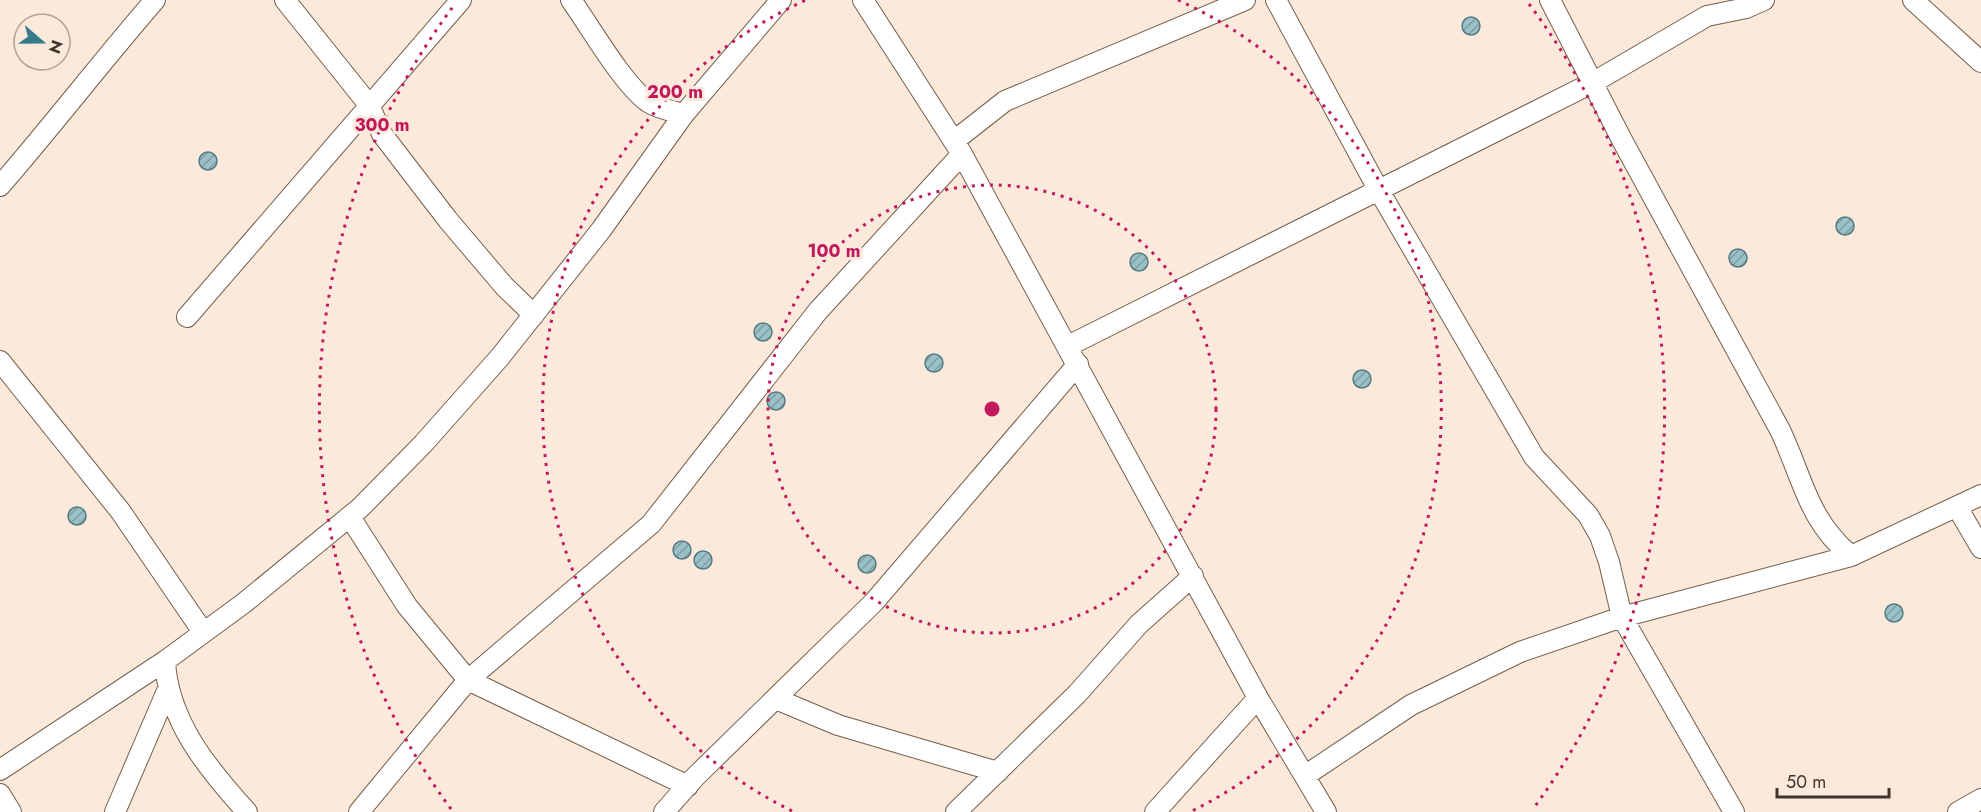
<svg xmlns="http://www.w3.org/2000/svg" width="1981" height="812" font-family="Jost,sans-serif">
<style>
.building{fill:url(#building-hatch);stroke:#557a82;stroke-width:1.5}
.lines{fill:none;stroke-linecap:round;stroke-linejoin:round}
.minor-casing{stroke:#755e4a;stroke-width:22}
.minor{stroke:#fff;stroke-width:20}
.ring{fill:none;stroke:#c2185b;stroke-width:3;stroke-dasharray:3 6}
.centre{fill:#c2185b;stroke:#fbeadc;stroke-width:3}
.ring-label{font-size:18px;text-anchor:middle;font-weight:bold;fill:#c2185b;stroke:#fbeadc;stroke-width:6;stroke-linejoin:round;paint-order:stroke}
</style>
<defs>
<pattern id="building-hatch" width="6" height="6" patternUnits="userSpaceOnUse" patternTransform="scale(1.5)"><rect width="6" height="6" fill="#9ac0c9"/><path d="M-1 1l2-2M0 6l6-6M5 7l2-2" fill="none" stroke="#7f9da4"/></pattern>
</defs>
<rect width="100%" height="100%" fill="#fbeadc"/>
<!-- building -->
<path class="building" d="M1462 26a9 9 0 1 1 18 0a9 9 0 1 1-18 0Z
M199 161a9 9 0 1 1 18 0a9 9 0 1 1-18 0Z
M1836 226a9 9 0 1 1 18 0a9 9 0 1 1-18 0Z
M1729 258a9 9 0 1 1 18 0a9 9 0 1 1-18 0Z
M1130 262a9 9 0 1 1 18 0a9 9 0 1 1-18 0Z
M754 332a9 9 0 1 1 18 0a9 9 0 1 1-18 0Z
M925 363a9 9 0 1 1 18 0a9 9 0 1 1-18 0Z
M1353 379a9 9 0 1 1 18 0a9 9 0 1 1-18 0Z
M767 401a9 9 0 1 1 18 0a9 9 0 1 1-18 0Z
M68 516a9 9 0 1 1 18 0a9 9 0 1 1-18 0Z
M673 550a9 9 0 1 1 18 0a9 9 0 1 1-18 0Z
M694 560a9 9 0 1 1 18 0a9 9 0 1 1-18 0Z
M858 564a9 9 0 1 1 18 0a9 9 0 1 1-18 0Z
M1885 613a9 9 0 1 1 18 0a9 9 0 1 1-18 0Z"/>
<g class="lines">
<defs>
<path id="minor" d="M 285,0 L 369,105 L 382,134 L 448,220 L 504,286 L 534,315
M 571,0 C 591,28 622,83 648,102 C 659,109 672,111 684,114
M 863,0 L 962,154 L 1258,698 L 1326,812
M 1276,0 L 1378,189 L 1534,457 L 1588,515 L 1600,536 L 1609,562 L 1622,617 L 1734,812
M 1550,0 L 1622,140 L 1780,430 C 1803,478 1807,519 1851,556
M 1913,0 L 1981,62
M 954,141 L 1005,101 L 1245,0
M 0,186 C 53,125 102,61 155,0
M 187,317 L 461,0
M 1068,346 L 1594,82 L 1707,16 L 1746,8 L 1764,0
M 0,361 L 121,512 L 203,632
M 1957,507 L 1981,548
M 350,517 L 407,606 L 468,680 L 688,786
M 165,661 C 168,721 208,769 247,812
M 776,699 L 838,725 L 998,772
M 0,770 L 165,661 L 244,603 L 360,508 L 423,444 L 500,357 L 601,230 L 684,114 L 781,0
M 1306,775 L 1411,705 L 1520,652 L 1622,617 L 1851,556 L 1981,495
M 0,794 L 11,812
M 115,812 L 167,691
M 359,812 L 468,680 L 651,524 L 818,311 L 962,154
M 664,812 L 695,777 L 874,602 L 1078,364
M 956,812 L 1077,694 L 1139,624 L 1193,576
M 1155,812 L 1258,698
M 1958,812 L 1981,799"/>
</defs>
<!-- minor casing -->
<use href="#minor" class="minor-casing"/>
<!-- minor -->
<use href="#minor" class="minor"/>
</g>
<!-- distance rings -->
<g class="ring">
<circle cx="992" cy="409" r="224"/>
<path d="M792 811A449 449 0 0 1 806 0M1178 0A449 449 0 0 1 1192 811"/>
<path d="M451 809A673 673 0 0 1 455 4M1529 4A673 673 0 0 1 1533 809"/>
</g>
<circle cx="992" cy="409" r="9" class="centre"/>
<g class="ring-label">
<text x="675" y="98">200 m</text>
<text x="382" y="131">300 m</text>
<text x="834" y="257">100 m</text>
</g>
<!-- north arrow -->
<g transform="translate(42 42) rotate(110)"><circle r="28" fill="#fbeadc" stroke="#b0a296" stroke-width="1.5"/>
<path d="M0-4.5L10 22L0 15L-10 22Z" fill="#367b89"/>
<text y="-9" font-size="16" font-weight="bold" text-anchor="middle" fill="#40352d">N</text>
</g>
<!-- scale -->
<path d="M1777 788v9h112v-9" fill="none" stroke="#40352d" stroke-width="3"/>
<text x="1786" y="788" font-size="18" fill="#40352d" stroke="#fbeadc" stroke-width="4.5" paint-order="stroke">50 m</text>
</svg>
